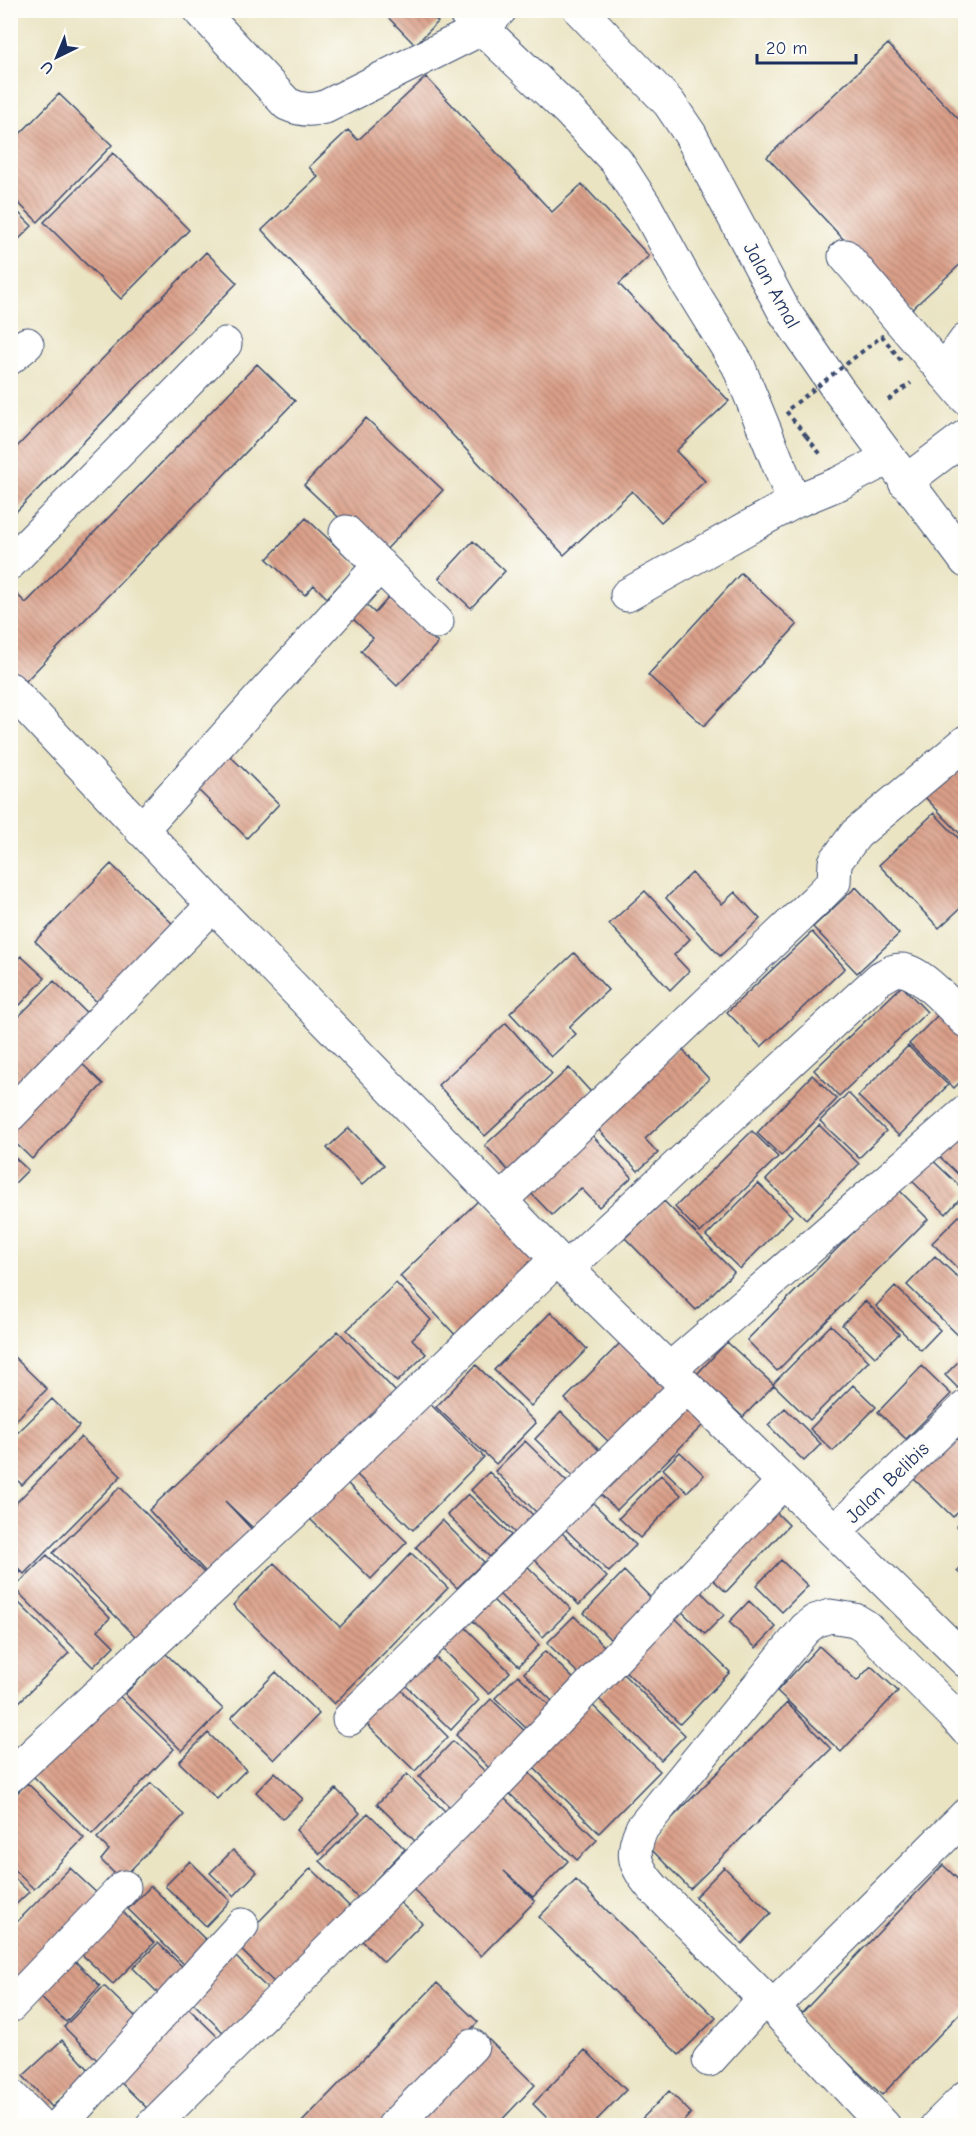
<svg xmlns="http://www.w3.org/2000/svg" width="976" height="2136" font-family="'Comic Neue',sans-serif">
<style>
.building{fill:url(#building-back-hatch)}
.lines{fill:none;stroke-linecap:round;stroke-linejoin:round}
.minor-casing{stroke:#3a4a6d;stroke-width:35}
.path{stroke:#3a4a6d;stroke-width:4;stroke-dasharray:4.5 4.5;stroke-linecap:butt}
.minor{stroke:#fff;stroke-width:33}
.path-bridge{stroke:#3a4a6d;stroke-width:4;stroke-dasharray:4.5 4.5;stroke-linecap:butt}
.labels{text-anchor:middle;stroke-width:4.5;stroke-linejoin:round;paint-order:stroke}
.street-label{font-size:20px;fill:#1b2f5e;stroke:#fdfcf7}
</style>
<defs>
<pattern id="building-back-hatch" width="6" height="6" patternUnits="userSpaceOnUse" patternTransform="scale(1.5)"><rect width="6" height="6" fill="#da9f88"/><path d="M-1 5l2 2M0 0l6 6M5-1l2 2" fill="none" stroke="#b08272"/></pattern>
</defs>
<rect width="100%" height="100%" fill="#fdfcf7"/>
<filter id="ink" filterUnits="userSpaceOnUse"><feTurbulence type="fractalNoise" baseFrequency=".0167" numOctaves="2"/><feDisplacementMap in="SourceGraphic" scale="12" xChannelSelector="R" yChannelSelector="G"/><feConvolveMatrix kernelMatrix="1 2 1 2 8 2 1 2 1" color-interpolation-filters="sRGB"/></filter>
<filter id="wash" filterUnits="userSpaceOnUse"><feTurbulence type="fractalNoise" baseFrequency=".008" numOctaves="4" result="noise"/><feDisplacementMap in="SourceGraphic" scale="24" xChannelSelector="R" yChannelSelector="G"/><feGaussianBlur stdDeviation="1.35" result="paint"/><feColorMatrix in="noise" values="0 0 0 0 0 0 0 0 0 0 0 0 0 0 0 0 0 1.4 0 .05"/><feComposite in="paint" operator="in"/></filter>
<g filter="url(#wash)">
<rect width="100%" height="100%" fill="#eae4c3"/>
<g id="blocks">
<!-- building -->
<path class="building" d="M 381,10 L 426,10 L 438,22 L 415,45 Z
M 888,44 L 966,127 L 966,259 L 910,311 L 767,157 Z
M 426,77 L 552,212 L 582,184 L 649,256 L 619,284 L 729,401 L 676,451 L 705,481 L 661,522 L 632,491 L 564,555 L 262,230 L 318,177 L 309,167 L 348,130 L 358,140 Z
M 59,94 L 112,145 L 38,222 L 10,195 L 10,144 Z
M 113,153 L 189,230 L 121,299 L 44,222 Z
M 10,204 L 32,226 L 10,248 Z
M 206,252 L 237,283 L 10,518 L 10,454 Z
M 257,364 L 295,401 L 24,683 L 10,670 L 10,588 L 26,603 Z
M 366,418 L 443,490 L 380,556 L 304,485 Z
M 306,518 L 357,566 L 327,598 L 314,585 L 305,595 L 267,559 Z
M 473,541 L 505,571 L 471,608 L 439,578 Z
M 741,573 L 797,625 L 704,726 L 648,675 Z
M 389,597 L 438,643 L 397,686 L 361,651 L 373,638 L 351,617 L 364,603 L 375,613 Z
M 226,752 L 279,804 L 247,838 L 193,785 Z
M 966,753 L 966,840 L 922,794 Z
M 934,813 L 966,846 L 966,903 L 939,928 L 879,865 Z
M 111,864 L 177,928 L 101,1006 L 35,941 Z
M 692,873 L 722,904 L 735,892 L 760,919 L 720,956 L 666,898 Z
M 856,887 L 899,934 L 857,973 L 813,927 Z
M 645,891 L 690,939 L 674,955 L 689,971 L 670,990 L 609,924 Z
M 812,932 L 845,968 L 761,1047 L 727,1012 Z
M 574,953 L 608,990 L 569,1027 L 576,1034 L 551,1057 L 510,1013 Z
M 21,956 L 45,978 L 20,1005 L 10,997 L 10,968 Z
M 54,981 L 96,1022 L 10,1109 L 10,1025 Z
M 902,986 L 927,1012 L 839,1096 L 814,1070 Z
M 940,1013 L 966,1038 L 966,1076 L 954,1088 L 909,1044 Z
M 506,1023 L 552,1074 L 485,1136 L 438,1085 Z
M 908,1046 L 948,1085 L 899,1136 L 858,1096 Z
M 680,1047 L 709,1079 L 645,1139 L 658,1153 L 638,1171 L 595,1126 Z
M 74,1056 L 103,1084 L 32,1159 L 10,1138 L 10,1123 Z
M 569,1068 L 599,1101 L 515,1178 L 485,1145 Z
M 812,1075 L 837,1099 L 781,1156 L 757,1133 Z
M 848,1093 L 886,1131 L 859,1158 L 820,1121 Z
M 966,1122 L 966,1182 L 936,1153 Z
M 819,1125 L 859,1164 L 806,1219 L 766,1180 Z
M 349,1128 L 384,1165 L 362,1185 L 327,1148 Z
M 587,1130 L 632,1177 L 599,1207 L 581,1188 L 552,1215 L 526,1188 Z
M 752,1131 L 778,1157 L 700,1233 L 675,1207 Z
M 10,1153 L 28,1170 L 10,1188 Z
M 925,1153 L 966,1192 L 946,1214 L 905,1174 Z
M 758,1183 L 792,1216 L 740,1269 L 706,1236 Z
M 897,1188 L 928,1219 L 777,1371 L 747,1340 Z
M 479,1200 L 540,1264 L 460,1340 L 400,1276 Z
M 664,1201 L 734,1272 L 696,1310 L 625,1238 Z
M 966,1209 L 966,1277 L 932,1243 Z
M 935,1256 L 966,1285 L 966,1339 L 964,1341 L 907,1285 Z
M 396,1283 L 431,1320 L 412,1339 L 426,1354 L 397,1382 L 347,1330 Z
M 895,1286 L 940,1330 L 921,1350 L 876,1306 Z
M 865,1301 L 899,1334 L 875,1357 L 842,1325 Z
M 551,1312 L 587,1349 L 531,1406 L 494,1370 Z
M 831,1325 L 869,1361 L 810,1420 L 773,1384 Z
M 338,1331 L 396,1392 L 253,1528 L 225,1501 L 258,1536 L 212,1579 L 149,1510 Z
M 624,1339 L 673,1388 L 614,1447 L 565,1399 Z
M 727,1342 L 774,1385 L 743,1417 L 697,1374 Z
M 10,1353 L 47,1389 L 10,1426 Z
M 963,1357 L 966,1360 L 966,1381 L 958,1388 L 945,1375 Z
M 476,1365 L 536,1423 L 496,1464 L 436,1407 Z
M 922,1366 L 951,1394 L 906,1439 L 878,1412 Z
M 853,1385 L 876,1407 L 833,1451 L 810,1429 Z
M 420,1394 L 484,1457 L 413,1530 L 349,1467 Z
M 52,1399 L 79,1426 L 22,1485 L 10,1473 L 10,1440 Z
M 685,1401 L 706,1422 L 617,1510 L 596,1490 Z
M 785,1408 L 821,1444 L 804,1461 L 768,1425 Z
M 561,1412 L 603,1454 L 577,1480 L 535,1439 Z
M 81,1437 L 121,1476 L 24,1574 L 10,1560 L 10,1509 Z
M 955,1437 L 966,1447 L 966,1505 L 953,1517 L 914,1479 Z
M 525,1441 L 569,1484 L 539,1515 L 495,1471 Z
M 680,1452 L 704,1475 L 687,1492 L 663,1469 Z
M 489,1472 L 533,1515 L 515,1533 L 471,1490 Z
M 661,1475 L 681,1495 L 640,1538 L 619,1518 Z
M 345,1481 L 407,1542 L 371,1579 L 309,1518 Z
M 120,1487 L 205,1574 L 138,1639 L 53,1553 Z
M 468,1494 L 511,1535 L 490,1557 L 447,1515 Z
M 588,1498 L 636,1545 L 609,1572 L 561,1525 Z
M 768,1504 L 789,1525 L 726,1592 L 704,1571 Z
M 966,1517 L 966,1536 L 956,1526 Z
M 442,1520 L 484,1562 L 457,1588 L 416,1547 Z
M 559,1530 L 607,1577 L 579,1605 L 532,1557 Z
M 411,1553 L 448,1588 L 334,1704 L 233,1605 L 274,1563 L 340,1627 Z
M 47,1555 L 110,1618 L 98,1630 L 114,1646 L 93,1667 L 14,1588 Z
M 781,1560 L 808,1586 L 782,1612 L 756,1586 Z
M 10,1561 L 21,1572 L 10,1582 Z
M 523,1562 L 571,1609 L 543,1637 L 495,1590 Z
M 966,1562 L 966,1580 L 957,1571 Z
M 624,1571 L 659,1606 L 618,1647 L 584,1613 Z
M 697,1588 L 724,1615 L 705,1634 L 678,1608 Z
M 10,1594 L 69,1653 L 10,1711 Z
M 490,1597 L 539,1645 L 519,1666 L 470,1618 Z
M 749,1601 L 776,1627 L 756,1648 L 729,1622 Z
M 670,1613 L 730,1672 L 680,1724 L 619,1665 Z
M 574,1616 L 608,1650 L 582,1677 L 547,1643 Z
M 465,1627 L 510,1672 L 489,1694 L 443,1649 Z
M 819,1646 L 857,1681 L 871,1666 L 898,1691 L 841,1752 L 777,1691 Z
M 545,1651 L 579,1684 L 557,1706 L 524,1673 Z
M 165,1653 L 223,1709 L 182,1751 L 125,1694 Z
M 431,1653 L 479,1700 L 451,1730 L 402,1682 Z
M 276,1672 L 319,1714 L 274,1760 L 231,1718 Z
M 622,1673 L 685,1735 L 661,1760 L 598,1698 Z
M 518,1675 L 553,1709 L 530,1732 L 495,1698 Z
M 395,1684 L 448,1737 L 415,1771 L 361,1719 Z
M 114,1691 L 174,1749 L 92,1834 L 32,1775 Z
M 491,1699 L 531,1737 L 495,1774 L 456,1735 Z
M 586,1699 L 660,1771 L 599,1833 L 526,1760 Z
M 787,1703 L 831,1749 L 690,1889 L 646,1844 Z
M 208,1733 L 246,1770 L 217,1799 L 179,1762 Z
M 453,1741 L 491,1777 L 456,1813 L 419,1777 Z
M 522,1766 L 597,1840 L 577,1860 L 502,1786 Z
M 275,1772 L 303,1799 L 283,1819 L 256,1792 Z
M 407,1774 L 446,1812 L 416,1842 L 377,1804 Z
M 27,1783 L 84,1838 L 34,1889 L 10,1866 L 10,1800 Z
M 151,1783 L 184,1815 L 121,1880 L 101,1860 L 109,1850 L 97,1838 Z
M 336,1789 L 360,1813 L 320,1854 L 296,1830 Z
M 501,1795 L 568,1861 L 533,1897 L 504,1871 L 535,1901 L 481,1956 L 406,1882 Z
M 368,1813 L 405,1849 L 358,1898 L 320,1861 Z
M 233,1850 L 257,1872 L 234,1896 L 210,1873 Z
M 190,1861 L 230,1901 L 206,1926 L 165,1886 Z
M 943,1865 L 966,1887 L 966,2007 L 882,2095 L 799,2016 Z
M 724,1867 L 771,1913 L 742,1944 L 695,1897 Z
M 70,1868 L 102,1898 L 10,1991 L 10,1929 Z
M 311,1868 L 353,1910 L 278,1986 L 236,1945 Z
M 10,1874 L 29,1892 L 10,1910 Z
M 576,1880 L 716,2018 L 679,2055 L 539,1917 Z
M 151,1886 L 211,1945 L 188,1968 L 128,1909 Z
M 394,1897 L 422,1923 L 384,1962 L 356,1935 Z
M 114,1903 L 154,1943 L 113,1984 L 72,1945 Z
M 158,1943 L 187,1971 L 162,1997 L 133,1968 Z
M 231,1952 L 271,1992 L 227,2036 L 187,1997 Z
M 67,1953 L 100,1986 L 66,2022 L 32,1989 Z
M 437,1983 L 478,2022 L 377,2126 L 298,2126 Z
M 104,1986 L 139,2020 L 98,2061 L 64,2027 Z
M 183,2003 L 222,2041 L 151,2112 L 113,2075 Z
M 487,2038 L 535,2085 L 496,2126 L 402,2126 Z
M 62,2040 L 90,2071 L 52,2107 L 23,2076 Z
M 585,2050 L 626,2090 L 591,2126 L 555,2126 L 533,2104 Z
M 669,2091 L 691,2113 L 679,2126 L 635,2126 Z"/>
</g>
</g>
<g filter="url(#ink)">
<use href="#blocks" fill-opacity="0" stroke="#3a4a6d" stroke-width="1.5"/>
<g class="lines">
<defs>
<path id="minor" d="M 200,10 L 287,104 C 300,110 311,111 325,107 L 481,29 L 500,10
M 463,10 L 568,110 L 616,161 L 647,209 L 686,281 L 738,365 L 794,502
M 580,10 L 669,103 L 690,134 L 784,311 L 837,388 L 966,561
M 845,256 L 966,398
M 10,358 L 27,344
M 943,372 L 966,340
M 905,482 L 966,436
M 346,532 L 437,622
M 10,563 L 225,344
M 627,595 L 794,502 L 840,483 L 888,458
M 10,689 L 213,905 L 557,1259 L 966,1661
M 141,830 L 380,565
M 10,1115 L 213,905
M 501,1200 L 815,901 L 834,882 L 835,862 L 856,834 L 966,742
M 567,1268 L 880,978 C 886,975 894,969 902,970 C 922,972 951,1007 966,1021
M 669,1370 L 966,1112
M 835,1531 L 966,1407
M 349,1719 L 687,1387
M 10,1776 L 309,1498 L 557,1259
M 10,2006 L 124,1887
M 773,2007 L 966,1815
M 709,2060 L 764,1999
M 10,2095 L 40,2126
M 59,2126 L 242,1925
M 152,2126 L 494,1786 L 783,1482
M 394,2126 L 472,2046
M 884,2126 L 773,2007 L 653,1888 C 634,1866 630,1854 642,1828 L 805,1629 L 815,1621 L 830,1616 L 855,1620 L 865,1626 L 953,1714 L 966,1729
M 937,2126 L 966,2097"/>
</defs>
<!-- minor casing -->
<use href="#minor" class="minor-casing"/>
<!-- path -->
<path class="path" d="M 888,400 L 911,383
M 806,436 L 822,456"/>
<!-- minor -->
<use href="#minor" class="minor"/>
<!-- path-bridge -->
<path class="path-bridge" d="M 806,436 L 786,411 L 882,336 L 903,363"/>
</g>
</g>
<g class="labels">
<!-- street labels -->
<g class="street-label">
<text transform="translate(772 285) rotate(61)" y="7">Jalan Amal</text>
<text transform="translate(887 1482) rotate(-44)" y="7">Jalan Belibis</text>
</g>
</g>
<!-- margin -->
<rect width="976" height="2136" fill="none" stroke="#fdfcf7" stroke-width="36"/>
<!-- north arrow -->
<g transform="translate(57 57) rotate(223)" stroke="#fdfcf7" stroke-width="4.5" paint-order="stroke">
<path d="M0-4.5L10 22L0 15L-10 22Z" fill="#1b2f5e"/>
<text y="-9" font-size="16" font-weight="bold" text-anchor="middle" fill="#1b2f5e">U</text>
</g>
<!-- scale -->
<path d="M757 54v9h99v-9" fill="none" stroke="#1b2f5e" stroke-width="3"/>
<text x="766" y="54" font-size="18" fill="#1b2f5e" stroke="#fdfcf7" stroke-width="4.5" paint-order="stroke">20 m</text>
</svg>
